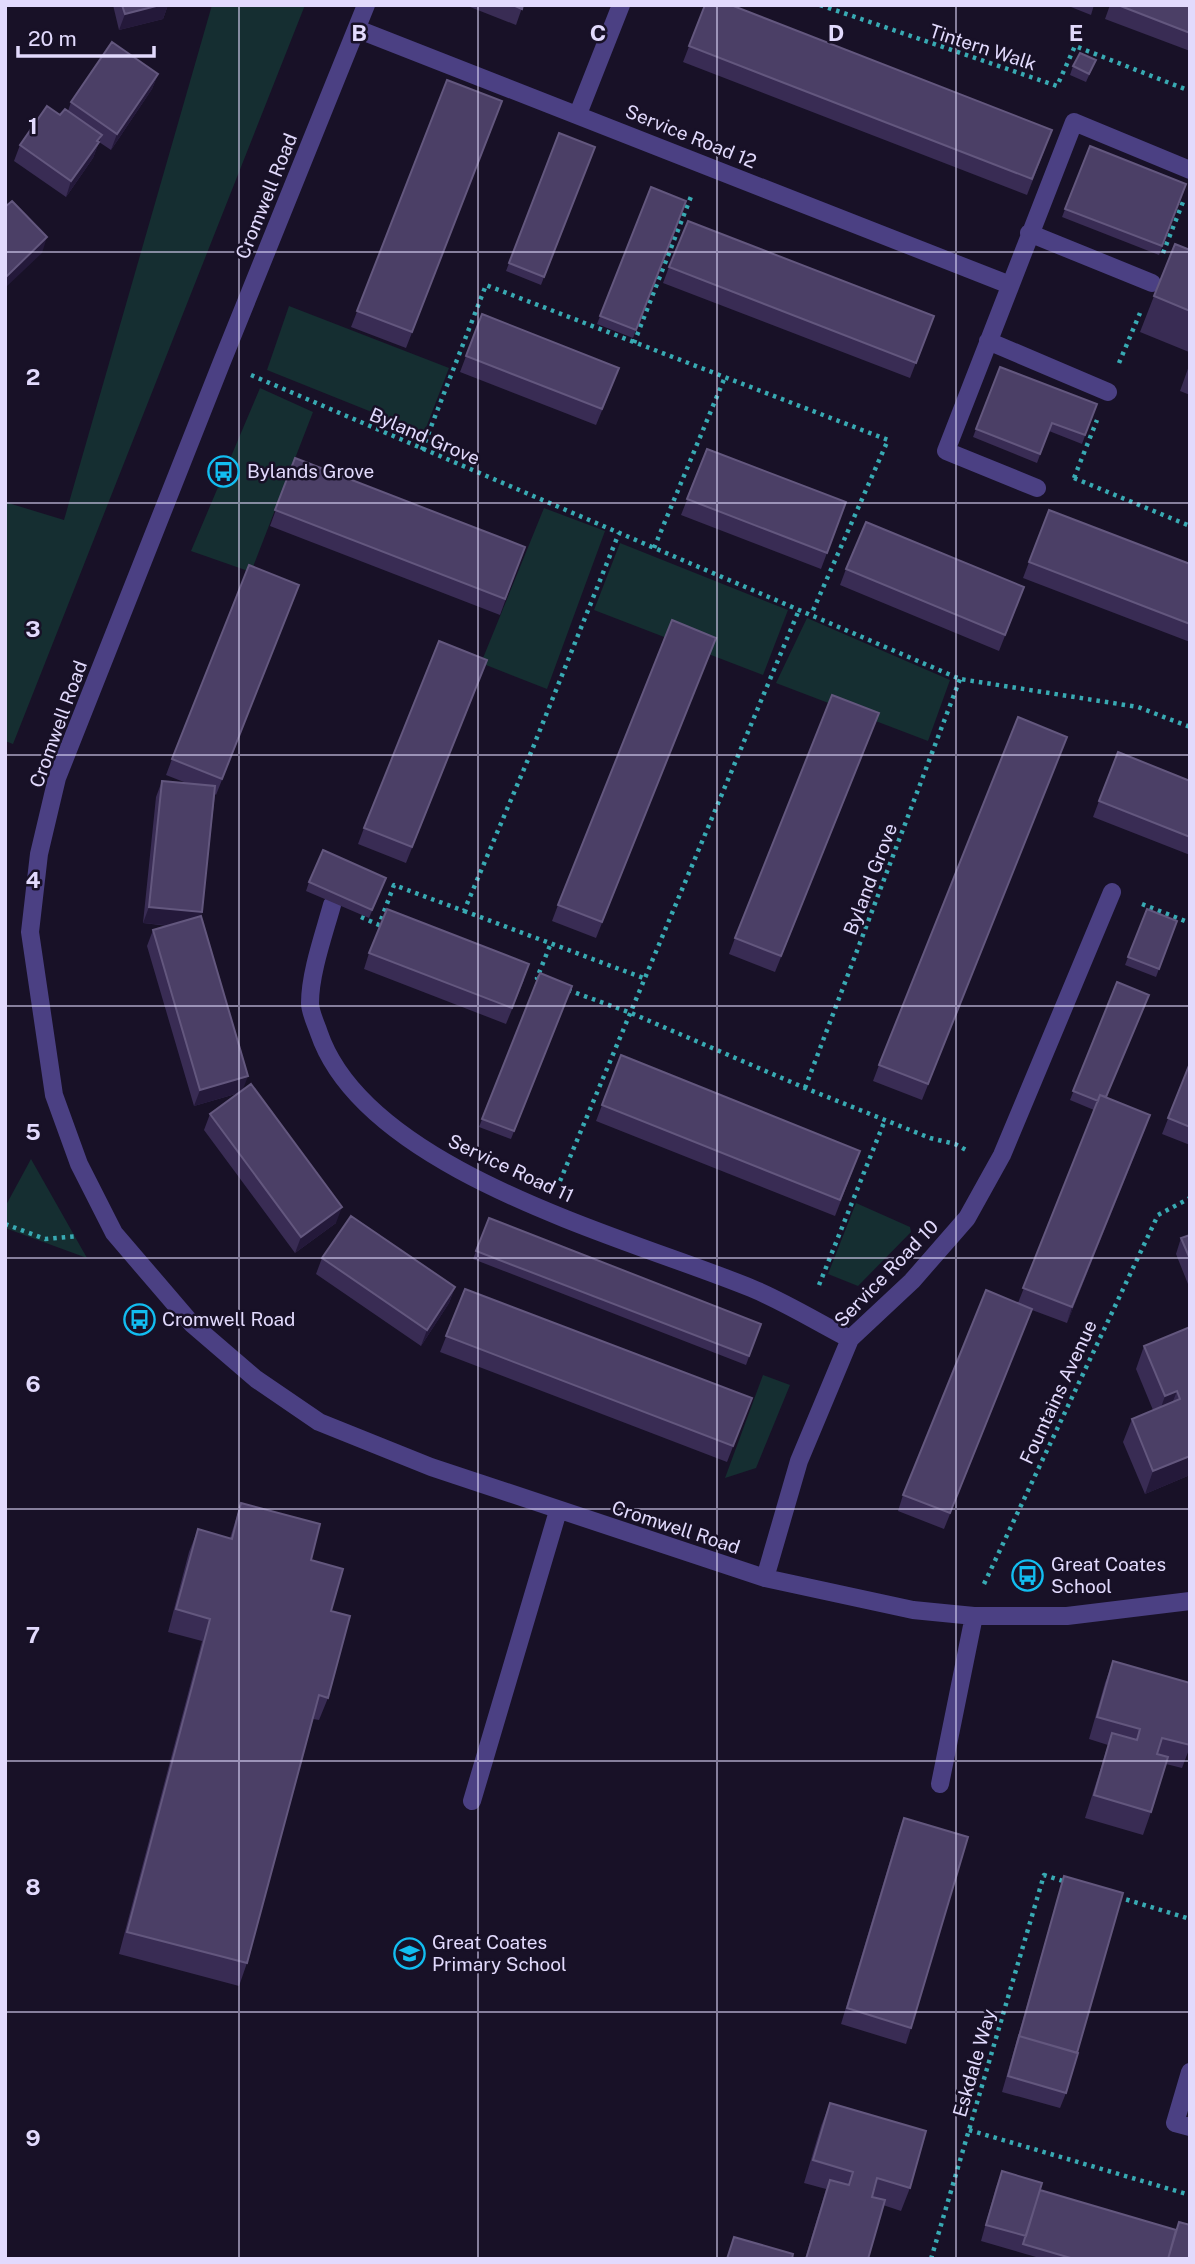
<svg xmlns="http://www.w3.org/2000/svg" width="1195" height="2264" font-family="'Public Sans',sans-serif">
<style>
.green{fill:#152e31}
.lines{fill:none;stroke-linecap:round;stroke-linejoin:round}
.path{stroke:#38aab3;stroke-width:4.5;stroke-dasharray:3.5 5;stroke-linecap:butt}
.minor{stroke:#4b4083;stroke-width:18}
.wall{fill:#392c54}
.shaded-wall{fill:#24193a}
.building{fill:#4b3f66;stroke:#63577e;stroke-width:2}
.grid{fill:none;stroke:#e2dafd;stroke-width:2;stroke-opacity:0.55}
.labels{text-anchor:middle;stroke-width:5;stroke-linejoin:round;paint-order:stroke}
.street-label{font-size:19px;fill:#e2dafd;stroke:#181127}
.poi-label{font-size:19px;fill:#e2dafd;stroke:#181127;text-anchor:start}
.grid-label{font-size:23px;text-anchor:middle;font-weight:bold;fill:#e2dafd;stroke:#181127;stroke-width:5;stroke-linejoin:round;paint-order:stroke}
</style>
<rect width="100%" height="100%" fill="#181127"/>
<!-- green -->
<path class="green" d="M 212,5 L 305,5 L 13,744 L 5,741 L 5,502 L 64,520 Z
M 289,306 L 449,368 L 424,433 L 267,370 Z
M 260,388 L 313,412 L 251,572 L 191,551 Z
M 544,508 L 605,531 L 547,689 L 481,663 Z
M 620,543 L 788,610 L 763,675 L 594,610 Z
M 807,618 L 950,680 L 928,741 L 776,683 Z
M 31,1159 L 87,1258 L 5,1228 L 5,1207 Z
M 856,1203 L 910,1227 L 911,1232 L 858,1286 L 828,1274 Z
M 763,1375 L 790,1385 L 756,1468 L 725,1478 Z"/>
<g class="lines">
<!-- path -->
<path class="path" d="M 820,5 L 1057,86 L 1075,46 L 1190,91
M 1163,253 L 1183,202
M 634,343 L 692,194
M 1119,363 L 1140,313
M 251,375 L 960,679 L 1138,707 L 1190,727
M 422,450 L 486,285 L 888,440 L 811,615
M 1074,478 L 1097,420
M 1074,478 L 1190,526
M 654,548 L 725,377
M 1142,904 L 1190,923
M 464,911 L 646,979
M 361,917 L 379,925 L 394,885 L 464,911 L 532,750 L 619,533
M 540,979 L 537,978 L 551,943
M 568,990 L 631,1013 L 805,1088 L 930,1138 L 955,1144 L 966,1150 L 968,1148
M 805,1088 L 960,679
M 560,1181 L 799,610
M 5,1224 L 45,1239 L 78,1236
M 819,1285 L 885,1120
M 984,1584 L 1158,1215 L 1190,1198
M 1118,1897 L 1190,1919
M 969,2130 L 1190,2195
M 931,2259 L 1044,1875 L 1066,1882"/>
<!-- minor -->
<path class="minor" d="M 366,5 L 221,364 L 57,778 L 39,854 L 30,932 L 54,1095 L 79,1164 L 114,1233 L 192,1324 L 256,1379 L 319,1422 L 431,1467 L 765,1578 L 913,1610 L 974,1616 L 1067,1616 L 1190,1601
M 357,29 L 1010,285
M 578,114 L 621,5
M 1029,233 L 1152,283
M 988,341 L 1108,392
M 1037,488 L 946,451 L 1074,122 L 1190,170
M 332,905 C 324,934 310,973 310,1003 C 310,1012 316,1024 319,1033 C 366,1171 626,1237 751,1288 C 785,1302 817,1322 850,1339
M 765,1578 L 799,1461 L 850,1339 L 912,1281 L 967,1218 L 1002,1155 L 1112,892
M 940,1784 L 974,1616
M 472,1801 L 558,1511
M 1190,2072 L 1175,2123 L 1190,2127"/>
</g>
<!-- wall -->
<path class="wall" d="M 113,5 L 168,5 L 163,19 L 119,30 Z
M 465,5 L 523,5 L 516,25 Z
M 705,5 L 1046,146 L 1027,195 L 683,62 Z
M 1066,5 L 1094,5 L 1091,15 Z
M 1110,5 L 1190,5 L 1190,51 L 1105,19 Z
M 1096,60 L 1086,82 L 1070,75 L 1073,66 Z
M 158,74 L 152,89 L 111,150 L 99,142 L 93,158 L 66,197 L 14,161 L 20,145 L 68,111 L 71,102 Z
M 447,80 L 502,101 L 406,348 L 351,327 Z
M 559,133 L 595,147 L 541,285 L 506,271 Z
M 1090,146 L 1186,184 L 1159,255 L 1062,217 Z
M 651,187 L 686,201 L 633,338 L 597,324 Z
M 1190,250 L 1190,350 L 1189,352 L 1140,332 L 1154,296 Z
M 669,267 L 934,316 L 910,378 L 663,283 Z
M 482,314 L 613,384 L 596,425 L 460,372 Z
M 1190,363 L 1190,395 L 1180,391 Z
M 1000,367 L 1097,404 L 1082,444 L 1049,431 L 1037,463 L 973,437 Z
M 707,449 L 846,502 L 821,569 L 681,515 Z
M 295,458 L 525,547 L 500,615 L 270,526 Z
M 1029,562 L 1190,564 L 1190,642 L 1023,578 Z
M 846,569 L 1018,603 L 999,651 L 840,585 Z
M 299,585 L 216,795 L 215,794 L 201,917 L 243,1090 L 336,1223 L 295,1253 L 204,1130 L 210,1114 L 239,1093 L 194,1106 L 147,946 L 153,930 L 169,926 L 143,923 L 156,797 L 162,781 L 189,784 L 166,775 L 172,759 Z
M 716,638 L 596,938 L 552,921 L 558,905 Z
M 481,676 L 406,863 L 358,844 L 364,828 Z
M 873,729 L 775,972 L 729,954 L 735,938 Z
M 1067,737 L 922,1100 L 873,1081 L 879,1065 Z
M 1190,781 L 1190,855 L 1093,817 L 1099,801 Z
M 309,882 L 383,886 L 369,918 L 306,891 Z
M 1147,909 L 1177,921 L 1156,977 L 1125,965 Z
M 369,953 L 524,980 L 506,1024 L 364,969 Z
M 540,973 L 572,986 L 511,1139 L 479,1127 Z
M 1117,982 L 1107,1098 L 1150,1115 L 1067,1323 L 1032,1310 L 944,1529 L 898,1511 L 903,1495 L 1018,1303 L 1094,1110 L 1070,1100 Z
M 621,1055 L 854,1167 L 835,1216 L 596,1121 Z
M 1190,1063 L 1190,1145 L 1162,1134 Z
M 489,1218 L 761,1324 L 746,1365 L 473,1259 Z
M 1190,1235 L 1190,1289 L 1176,1254 L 1181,1238 Z
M 322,1258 L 455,1287 L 449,1303 L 421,1346 L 316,1274 Z
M 465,1289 L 752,1398 L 727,1462 L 440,1352 Z
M 1190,1327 L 1190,1475 L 1145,1494 L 1123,1442 L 1132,1419 L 1153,1410 L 1136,1369 L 1144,1346 Z
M 241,1503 L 311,1560 L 331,1611 L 328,1698 L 319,1720 L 313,1719 L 247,1963 L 239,1986 L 119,1954 L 202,1641 L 168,1632 L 189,1552 L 198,1529 L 230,1538 Z
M 1113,1661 L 1190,1683 L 1190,1747 L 1182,1768 L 1166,1764 L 1151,1812 L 1143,1835 L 1085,1818 L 1108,1745 L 1089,1739 L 1105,1683 Z
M 904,1818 L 911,2028 L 906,2044 L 841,2024 L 898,1834 Z
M 1064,1876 L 1066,2093 L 1060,2108 L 1002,2092 Z
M 830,2103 L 910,2188 L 901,2211 L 883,2205 L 868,2259 L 805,2259 L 826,2189 L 804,2183 L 821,2126 Z
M 1002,2171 L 1040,2190 L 1176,2230 L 1179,2222 L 1190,2259 L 1043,2259 L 981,2241 L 996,2187 Z"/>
<!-- shaded-wall -->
<path class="shaded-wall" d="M 160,5 L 168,5 L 163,19 L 119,30 L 125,14 Z
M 158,74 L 152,89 L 111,150 L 117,134 Z
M 102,135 L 93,158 L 66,197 L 71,181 Z
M 47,237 L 42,253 L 5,288 L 5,278 Z
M 149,907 L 202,912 L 196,928 L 143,923 Z
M 248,1076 L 242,1092 L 194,1106 L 200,1090 Z
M 1150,1115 L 1145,1130 L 1067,1323 L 1072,1307 Z
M 342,1207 L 336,1223 L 295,1253 L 301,1237 Z
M 455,1287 L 449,1303 L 421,1346 L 427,1330 Z
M 1177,1391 L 1168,1414 L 1157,1419 L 1165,1396 Z
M 1190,1456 L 1190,1475 L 1145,1494 L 1153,1471 Z"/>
<!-- building -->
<path class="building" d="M 122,5 L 160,5 L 125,14 Z
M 513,5 L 523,5 L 522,9 Z
M 705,5 L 731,5 L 1052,130 L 1032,179 L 689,46 Z
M 1118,5 L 1190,5 L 1190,33 Z
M 112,42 L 158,74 L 117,134 L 71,102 Z
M 1080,53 L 1096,60 L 1089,74 L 1073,66 Z
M 447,80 L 502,101 L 412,332 L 357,311 Z
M 47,106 L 60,115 L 65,109 L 102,135 L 97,141 L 99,142 L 71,181 L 20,145 Z
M 559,133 L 595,147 L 544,277 L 509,263 Z
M 1090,146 L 1186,184 L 1162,246 L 1065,209 Z
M 651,187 L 686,201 L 636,330 L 600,316 Z
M 12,201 L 47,237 L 5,278 L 5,207 Z
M 688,221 L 934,316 L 916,363 L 669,267 Z
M 1175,244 L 1190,250 L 1190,311 L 1154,296 Z
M 482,314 L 619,368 L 602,409 L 466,356 Z
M 1000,367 L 1097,404 L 1085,435 L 1052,423 L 1040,454 L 976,429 Z
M 707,449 L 846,502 L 827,553 L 687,499 Z
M 295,458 L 525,547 L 505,599 L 275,510 Z
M 1049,510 L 1190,564 L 1190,624 L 1029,562 Z
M 866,522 L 1024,587 L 1005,635 L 846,569 Z
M 249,565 L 299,585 L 222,779 L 172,759 Z
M 672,620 L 716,638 L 602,922 L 558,905 Z
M 439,641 L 487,660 L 412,847 L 364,828 Z
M 832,695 L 879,713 L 781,956 L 735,938 Z
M 1018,717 L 1067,737 L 928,1084 L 879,1065 Z
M 1118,752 L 1190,781 L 1190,837 L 1099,801 Z
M 162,781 L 215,786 L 202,912 L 149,907 Z
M 323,850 L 386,878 L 372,910 L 309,882 Z
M 387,909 L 529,964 L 512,1008 L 369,953 Z
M 1147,909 L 1177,921 L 1159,969 L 1128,957 Z
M 201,916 L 248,1076 L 200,1090 L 153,930 Z
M 540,973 L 572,986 L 514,1131 L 482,1119 Z
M 1117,982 L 1149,995 L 1106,1097 L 1100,1095 L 1098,1101 L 1073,1091 Z
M 621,1055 L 860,1151 L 840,1200 L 602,1105 Z
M 1190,1063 L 1190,1127 L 1168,1118 Z
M 251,1084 L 342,1207 L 301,1237 L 210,1114 Z
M 1100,1095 L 1150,1115 L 1072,1307 L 1023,1288 Z
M 351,1216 L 455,1287 L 427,1330 L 322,1258 Z
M 489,1218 L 761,1324 L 749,1356 L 476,1251 Z
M 1190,1235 L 1190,1259 L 1181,1238 Z
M 465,1289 L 752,1398 L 733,1446 L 446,1336 Z
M 986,1290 L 1032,1309 L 950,1513 L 903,1495 Z
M 1190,1327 L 1190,1456 L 1153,1471 L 1132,1419 L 1180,1399 L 1177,1391 L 1165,1396 L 1144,1346 Z
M 241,1503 L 320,1524 L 311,1560 L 343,1569 L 331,1611 L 350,1616 L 328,1698 L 319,1695 L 247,1963 L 127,1932 L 210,1619 L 176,1609 L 198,1529 L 232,1539 Z
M 1113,1661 L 1190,1683 L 1190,1745 L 1162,1738 L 1157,1754 L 1168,1757 L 1151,1812 L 1094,1795 L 1112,1733 L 1137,1740 L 1140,1729 L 1097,1717 Z
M 904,1818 L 968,1837 L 911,2028 L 847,2008 Z
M 1064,1876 L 1123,1893 L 1077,2053 L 1019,2036 L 1017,2044 Z
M 1019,2036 L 1078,2053 L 1066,2093 L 1008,2076 Z
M 830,2103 L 926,2131 L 910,2188 L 877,2178 L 872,2197 L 885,2200 L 868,2259 L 806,2259 L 830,2180 L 849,2185 L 853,2172 L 813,2160 Z
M 1002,2171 L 1042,2183 L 1026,2236 L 986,2225 Z
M 1040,2190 L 1176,2230 L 1168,2259 L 1074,2259 L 1023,2244 Z
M 1179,2222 L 1190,2225 L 1190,2259 L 1168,2259 Z
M 734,2237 L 793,2254 L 792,2259 L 727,2259 Z"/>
<!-- grid -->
<path class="grid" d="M 239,5 L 239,2259M 478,5 L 478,2259M 717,5 L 717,2259M 956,5 L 956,2259M 5,252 L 1190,252M 5,503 L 1190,503M 5,755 L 1190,755M 5,1006 L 1190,1006M 5,1258 L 1190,1258M 5,1509 L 1190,1509M 5,1761 L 1190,1761M 5,2012 L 1190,2012"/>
<!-- icons -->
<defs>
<symbol id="bus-ring" viewBox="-11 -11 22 22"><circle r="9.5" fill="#181127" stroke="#12bdf0" stroke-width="1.5"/><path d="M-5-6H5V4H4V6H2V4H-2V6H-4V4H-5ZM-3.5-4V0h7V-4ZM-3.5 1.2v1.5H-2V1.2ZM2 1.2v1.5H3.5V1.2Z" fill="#12bdf0"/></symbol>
<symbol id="school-ring" viewBox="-11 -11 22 22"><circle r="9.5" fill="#181127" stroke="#12bdf0" stroke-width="1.5"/><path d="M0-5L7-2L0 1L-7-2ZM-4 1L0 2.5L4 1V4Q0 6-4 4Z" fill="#12bdf0"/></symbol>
</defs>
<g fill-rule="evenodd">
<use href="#bus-ring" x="206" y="454" width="35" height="35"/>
<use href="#bus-ring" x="122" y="1302" width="35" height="35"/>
<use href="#bus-ring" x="1010" y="1558" width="35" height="35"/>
<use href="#school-ring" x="392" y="1936" width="35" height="35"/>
</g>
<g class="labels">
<!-- street labels -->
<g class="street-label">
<text transform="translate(983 47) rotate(18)" y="7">Tintern Walk</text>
<text transform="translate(691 136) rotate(22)" y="7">Service Road 12</text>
<text transform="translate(266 196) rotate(-68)" y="7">Cromwell Road</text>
<text transform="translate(425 436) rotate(23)" y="7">Byland Grove</text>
<text transform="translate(58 724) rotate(-70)" y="7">Cromwell Road</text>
<text transform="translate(870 879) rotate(-69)" y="7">Byland Grove</text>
<text transform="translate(511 1168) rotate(25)" y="7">Service Road 11</text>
<text transform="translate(886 1273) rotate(-46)" y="7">Service Road 10</text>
<text transform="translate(1058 1392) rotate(-65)" y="7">Fountains Avenue</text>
<text transform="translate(676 1527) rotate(18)" y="7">Cromwell Road</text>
<text transform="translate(974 2063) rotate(-74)" y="7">Eskdale Way</text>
</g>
<!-- poi labels -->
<g class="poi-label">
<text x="247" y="478">Bylands Grove</text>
<text x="162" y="1326">Cromwell Road</text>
<text x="1051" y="1571">Great Coates<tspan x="1051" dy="22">School</tspan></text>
<text x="432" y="1949">Great Coates<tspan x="432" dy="22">Primary School</tspan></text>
</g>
</g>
<g class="grid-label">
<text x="359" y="41">B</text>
<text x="598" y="41">C</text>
<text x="836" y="41">D</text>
<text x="1076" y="41">E</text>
<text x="33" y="134">1</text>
<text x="33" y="385">2</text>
<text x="33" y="637">3</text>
<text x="33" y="888">4</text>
<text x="33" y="1140">5</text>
<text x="33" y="1392">6</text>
<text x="33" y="1643">7</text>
<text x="33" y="1895">8</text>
<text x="33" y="2146">9</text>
</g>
<!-- border -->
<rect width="1195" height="2264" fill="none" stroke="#e2dafd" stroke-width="14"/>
<!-- scale -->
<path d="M18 46v10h136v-10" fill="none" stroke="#e2dafd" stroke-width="3.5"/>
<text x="28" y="46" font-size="21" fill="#e2dafd" stroke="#181127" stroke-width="5" paint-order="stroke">20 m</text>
</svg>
